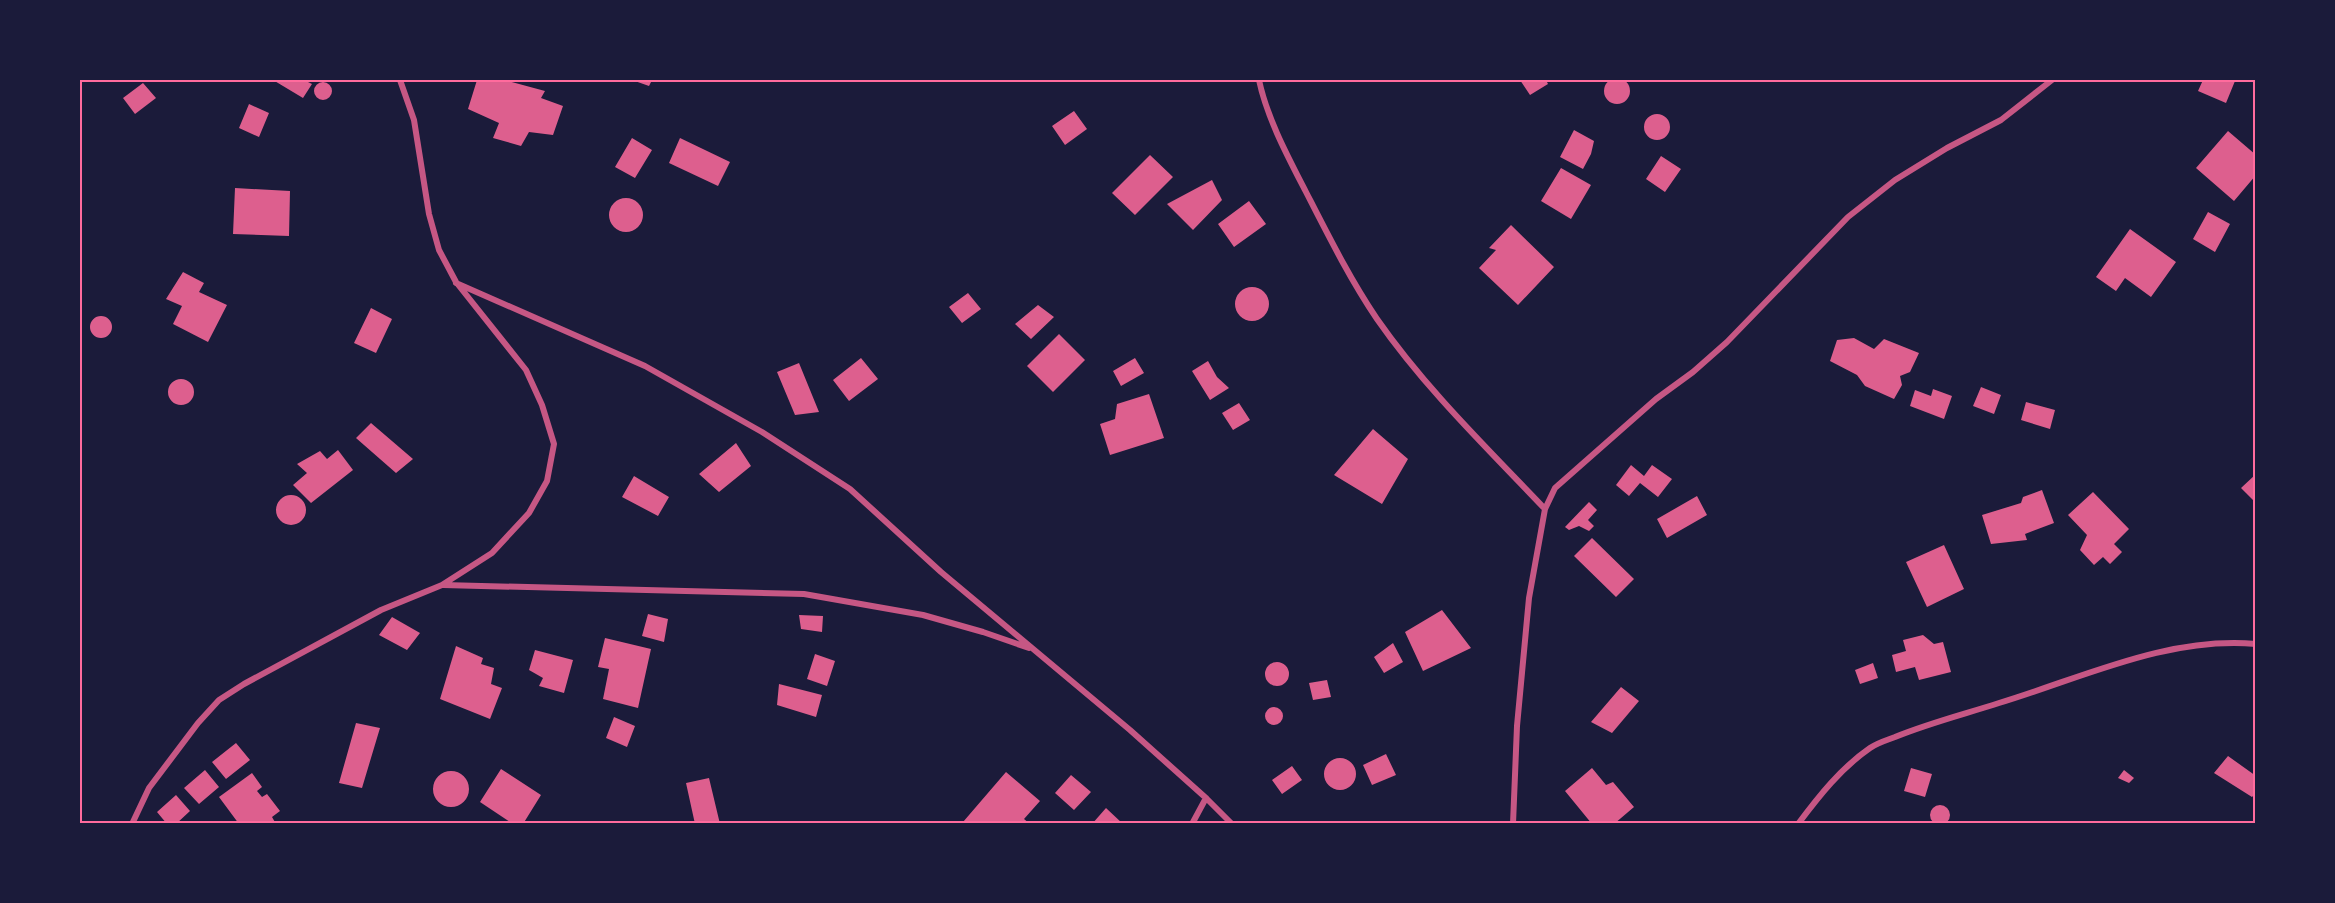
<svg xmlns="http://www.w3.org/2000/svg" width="2335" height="903" font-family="Roboto,sans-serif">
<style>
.building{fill:#dd5f8e}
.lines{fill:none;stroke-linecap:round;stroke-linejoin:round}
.minor{stroke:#c65784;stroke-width:6}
.neatline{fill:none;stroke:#ff6b9d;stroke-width:2}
</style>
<rect width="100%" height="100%" fill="#1b1b3a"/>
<!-- building -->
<path class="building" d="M1604 91a13 13 0 1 1 26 0a13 13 0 1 1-26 0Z
M 273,80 L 304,80 L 312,84 L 303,98 Z
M 477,80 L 504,80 L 545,91 L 541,98 L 563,106 L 553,135 L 529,132 L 521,146 L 493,138 L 499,123 L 468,109 Z
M 632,80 L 652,80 L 649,86 Z
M 1520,80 L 1546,80 L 1548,84 L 1530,95 Z
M 2203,80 L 2235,81 L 2226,103 L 2198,91 Z
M314 91a9 9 0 1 1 18 0a9 9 0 1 1-18 0Z
M 143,83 L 156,98 L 135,114 L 123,98 Z
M 249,104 L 269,113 L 259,137 L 239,128 Z
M 1074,111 L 1087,129 L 1065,145 L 1052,126 Z
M1644 127a13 13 0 1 1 26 0a13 13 0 1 1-26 0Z
M 1574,130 L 1594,141 L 1591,154 L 1583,169 L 1560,157 Z
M 2228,131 L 2256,155 L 2256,175 L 2234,201 L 2196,168 Z
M 632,138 L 652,150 L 635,178 L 615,167 Z
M 680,138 L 730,162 L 718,186 L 669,163 Z
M 1150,155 L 1173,177 L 1135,215 L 1112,193 Z
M 1661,156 L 1681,169 L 1665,192 L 1646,179 Z
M 1561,168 L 1591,185 L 1571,219 L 1541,201 Z
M 1212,180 L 1222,200 L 1193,230 L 1167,204 Z
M 235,188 L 290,191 L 289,236 L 233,234 Z
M609 215a17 17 0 1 1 34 0a17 17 0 1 1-34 0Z
M 1249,201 L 1266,224 L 1234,247 L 1218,224 Z
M 2208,212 L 2230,224 L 2215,252 L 2193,239 Z
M 1511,225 L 1554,267 L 1518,305 L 1479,268 L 1496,250 L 1489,248 Z
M 2130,229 L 2176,262 L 2151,297 L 2125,278 L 2116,291 L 2096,277 Z
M 183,272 L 204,283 L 199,292 L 227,305 L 208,342 L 173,324 L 182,306 L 166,299 Z
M1235 304a17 17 0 1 1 34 0a17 17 0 1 1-34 0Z
M 968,293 L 981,309 L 962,323 L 949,307 Z
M 1038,305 L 1054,317 L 1031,339 L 1015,324 Z
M 371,308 L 392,319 L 376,353 L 354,343 Z
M90 327a11 11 0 1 1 22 0a11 11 0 1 1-22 0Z
M 1059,334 L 1085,360 L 1053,392 L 1027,366 Z
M 1854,338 L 1874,349 L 1884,339 L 1919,353 L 1910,372 L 1900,376 L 1902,385 L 1894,399 L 1865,386 L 1857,375 L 1830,361 L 1837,340 Z
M 861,358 L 878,379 L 849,401 L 833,380 Z
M 1135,358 L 1144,373 L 1121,386 L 1113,371 Z
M 1208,361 L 1217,377 L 1229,388 L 1210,400 L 1192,371 Z
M 799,363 L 819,412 L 795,415 L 777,372 Z
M168 392a13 13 0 1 1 26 0a13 13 0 1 1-26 0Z
M 1981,387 L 2001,395 L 1994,414 L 1973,406 Z
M 1933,389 L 1952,396 L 1944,419 L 1910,406 L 1915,390 L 1931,396 Z
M 1149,394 L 1164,438 L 1110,455 L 1100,424 L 1115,419 L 1117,404 Z
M 2026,402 L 2055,410 L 2050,429 L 2021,420 Z
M 1239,403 L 1250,420 L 1233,430 L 1222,413 Z
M 371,423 L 413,459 L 396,473 L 356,438 Z
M 1373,429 L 1408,459 L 1382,504 L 1334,475 Z
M 736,443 L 751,466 L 719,492 L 699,474 Z
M 338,450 L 353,470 L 311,503 L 293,485 L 307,473 L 297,464 L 320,451 L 327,459 Z
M 1631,465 L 1644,476 L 1652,465 L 1672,479 L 1658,497 L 1640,483 L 1629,496 L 1616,485 Z
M 2256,474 L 2256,503 L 2241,488 Z
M 634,476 L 669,497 L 658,516 L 622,497 Z
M 2042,490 L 2054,523 L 2025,534 L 2027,540 L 1991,544 L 1982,515 L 2021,503 L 2023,497 Z
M 2093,492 L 2129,529 L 2114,544 L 2122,552 L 2110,564 L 2103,557 L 2094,565 L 2080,550 L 2087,535 L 2068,515 Z
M276 510a15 15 0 1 1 30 0a15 15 0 1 1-30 0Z
M 1697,496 L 1707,515 L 1667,538 L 1657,519 Z
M 1589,502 L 1597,510 L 1588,520 L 1594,526 L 1589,531 L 1579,526 L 1569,530 L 1565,527 Z
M 1592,538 L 1634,579 L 1616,597 L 1574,556 Z
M 1944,545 L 1964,589 L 1927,607 L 1906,562 Z
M 1442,610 L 1471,648 L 1423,671 L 1405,632 Z
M 648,614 L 668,619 L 664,642 L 642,636 Z
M 799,615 L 823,616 L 822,632 L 801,629 Z
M 392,617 L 420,633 L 407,650 L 379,635 Z
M 1923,635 L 1934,644 L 1943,642 L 1951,672 L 1919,680 L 1915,667 L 1896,672 L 1892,655 L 1906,651 L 1903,640 Z
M 605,638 L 651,649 L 638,708 L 603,699 L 609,669 L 598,667 Z
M 1393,643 L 1403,662 L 1384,673 L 1374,657 Z
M 456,646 L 483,658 L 481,664 L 494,668 L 491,684 L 502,688 L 490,719 L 440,699 Z
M 535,650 L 573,660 L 564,693 L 539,686 L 543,678 L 529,670 Z
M 815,654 L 835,661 L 827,686 L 807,679 Z
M1265 674a12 12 0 1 1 24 0a12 12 0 1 1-24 0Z
M 1873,663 L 1878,678 L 1860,684 L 1855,670 Z
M 1327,680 L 1331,697 L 1313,700 L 1309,683 Z
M 779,684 L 822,695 L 816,717 L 777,705 Z
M 1621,687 L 1639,701 L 1612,733 L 1591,722 Z
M1265 716a9 9 0 1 1 18 0a9 9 0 1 1-18 0Z
M 614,717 L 635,726 L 627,747 L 606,738 Z
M 356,723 L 380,728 L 362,788 L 339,783 Z
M 236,743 L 250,760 L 226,779 L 212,762 Z
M 1386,754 L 1396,775 L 1372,785 L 1363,765 Z
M 2228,756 L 2256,776 L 2256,793 L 2252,797 L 2214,773 Z
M1324 774a16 16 0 1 1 32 0a16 16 0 1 1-32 0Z
M 1292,766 L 1302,780 L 1282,794 L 1272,780 Z
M 1592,768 L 1606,785 L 1613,782 L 1634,807 L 1614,824 L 1592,824 L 1565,791 Z
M 1911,768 L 1932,774 L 1925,797 L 1904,791 Z
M 501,769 L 541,795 L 523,824 L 513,824 L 480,802 Z
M 205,770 L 219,787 L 199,804 L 184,788 Z
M 2124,770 L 2134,778 L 2129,783 L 2118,778 Z
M433 789a18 18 0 1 1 36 0a18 18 0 1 1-36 0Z
M 1006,772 L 1040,801 L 1024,819 L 1030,824 L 964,824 L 963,822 Z
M 252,773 L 262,787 L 257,791 L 262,797 L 267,794 L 280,811 L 272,817 L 276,824 L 239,824 L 219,797 Z
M 1071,775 L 1091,792 L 1074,810 L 1055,793 Z
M 709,778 L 720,824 L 695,824 L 686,783 Z
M 176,795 L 190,811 L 176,824 L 167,824 L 157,812 Z
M1930 815a10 10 0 1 1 20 0a10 10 0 1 1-20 0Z
M 1106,808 L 1123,824 L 1092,824 Z"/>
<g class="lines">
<!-- minor -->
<path class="minor" d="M 1259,80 C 1267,118 1288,157 1306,192 C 1328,235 1350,279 1377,319 C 1425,388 1487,448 1545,509
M 456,283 L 645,366 L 762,432 L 850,489 L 941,572 L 1130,730 L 1206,798 L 1232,824
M 443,585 L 804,594 L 923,615 L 983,632 L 1029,648
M 132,824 L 149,788 L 198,723 L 219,700 L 244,684 L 381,610 L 442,585 L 492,553 L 529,513 L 547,481 L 554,444 L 542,405 L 526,370 L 456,282 L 439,250 L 429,214 L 414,120 L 400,80
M 1192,824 L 1206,798
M 1513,824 L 1517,726 L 1529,598 L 1545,509 L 1555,488 L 1656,399 L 1693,372 L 1727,342 L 1848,217 L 1895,180 L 1947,148 L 2001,120 L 2052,80
M 1798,824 C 1819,796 1841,768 1870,748 C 1877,743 1887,740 1895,737 C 1929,723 1965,714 1999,703 C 2082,678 2167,636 2256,644"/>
</g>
<!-- border -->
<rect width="2335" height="903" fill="none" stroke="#1b1b3a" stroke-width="162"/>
<rect x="81" y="81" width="2173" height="741" class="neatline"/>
</svg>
